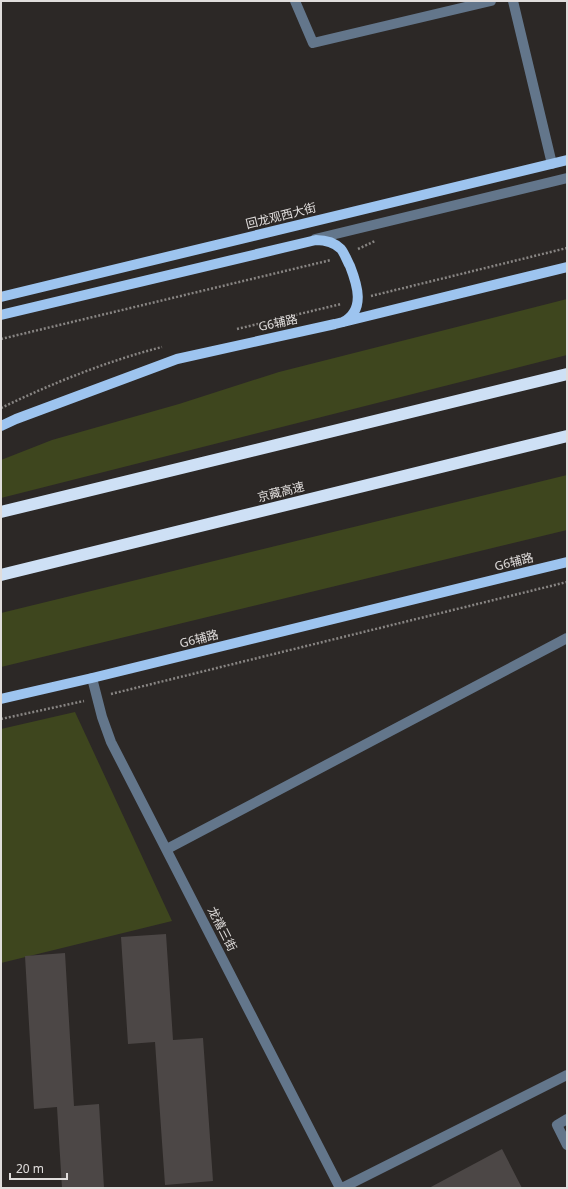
<svg xmlns="http://www.w3.org/2000/svg" width="568" height="1189" font-family="'Noto Sans','Noto Sans SC',sans-serif">
<style>
.green{fill:#3e461e}
.building{fill:#4c4746}
.lines{fill:none;stroke-linecap:round;stroke-linejoin:round}
.path{stroke:#888583;stroke-width:2.5;stroke-dasharray:2 2;stroke-linecap:butt}
.minor{stroke:#63768b;stroke-width:10}
.major{stroke:#9dc4ef;stroke-width:10}
.highway{stroke:#cee0f5;stroke-width:12}
.labels{text-anchor:middle;stroke-width:3;stroke-linejoin:round;paint-order:stroke}
.street-label{font-size:12px;fill:#e0dddc;stroke:#2c2826}
</style>
<rect width="100%" height="100%" fill="#2c2826"/>
<!-- green -->
<path class="green" d="M 567,299 L 567,355 L 1,498 L 1,460 L 52,440 L 179,404 L 279,372 Z
M 567,475 L 567,530 L 1,667 L 1,613 Z
M 75,712 L 172,921 L 1,963 L 1,729 Z"/>
<!-- building -->
<path class="building" d="M 166,934 L 173,1040 L 203,1038 L 213,1181 L 165,1185 L 155,1042 L 128,1044 L 121,937 Z
M 65,953 L 74,1106 L 99,1104 L 104,1188 L 62,1188 L 57,1107 L 34,1109 L 25,956 Z
M 502,1149 L 522,1188 L 429,1188 Z"/>
<g class="lines">
<!-- path -->
<path class="path" d="M 358,249 L 375,241
M 371,296 L 567,248
M 237,329 L 341,304
M 1,339 L 331,260
M 1,408 C 53,383 107,361 162,347
M 111,694 L 567,582
M 1,719 L 84,701"/>
<!-- minor -->
<path class="minor" d="M 295,1 L 313,43 L 491,1
M 513,1 L 552,164
M 315,239 L 567,178
M 92,678 L 102,717 L 111,742 L 340,1188
M 167,849 L 567,638
M 567,1119 L 557,1125 L 567,1145
M 342,1188 L 567,1075"/>
<!-- major -->
<path class="major" d="M 1,297 L 567,160
M 1,315 L 316,240 C 325,240 335,243 341,249 C 345,254 347,261 350,266 C 357,284 366,310 343,322
M 1,426 L 16,419 L 177,359 L 335,324 L 567,267
M 1,699 L 92,678 L 567,562"/>
<!-- highway -->
<path class="highway" d="M 1,512 L 567,374
M 1,575 L 567,436"/>
</g>
<g class="labels">
<!-- street labels -->
<g class="street-label">
<text transform="translate(281 216) rotate(-14)" y="4">回龙观西大街</text>
<text transform="translate(278 323) rotate(-12)" y="4">G6辅路</text>
<text transform="translate(281 492) rotate(-14)" y="4">京藏高速</text>
<text transform="translate(514 562) rotate(-14)" y="4">G6辅路</text>
<text transform="translate(199 639) rotate(-14)" y="4">G6辅路</text>
<text transform="translate(222 929) rotate(63)" y="4">龙禧三街</text>
</g>
</g>
<!-- border -->
<rect width="568" height="1189" fill="none" stroke="#e0dddc" stroke-width="4"/>
<!-- scale -->
<path d="M10 1173v6h57v-6" fill="none" stroke="#e0dddc" stroke-width="2"/>
<text x="16" y="1173" font-size="12" fill="#e0dddc" stroke="#2c2826" stroke-width="3" paint-order="stroke">20 m</text>
</svg>
